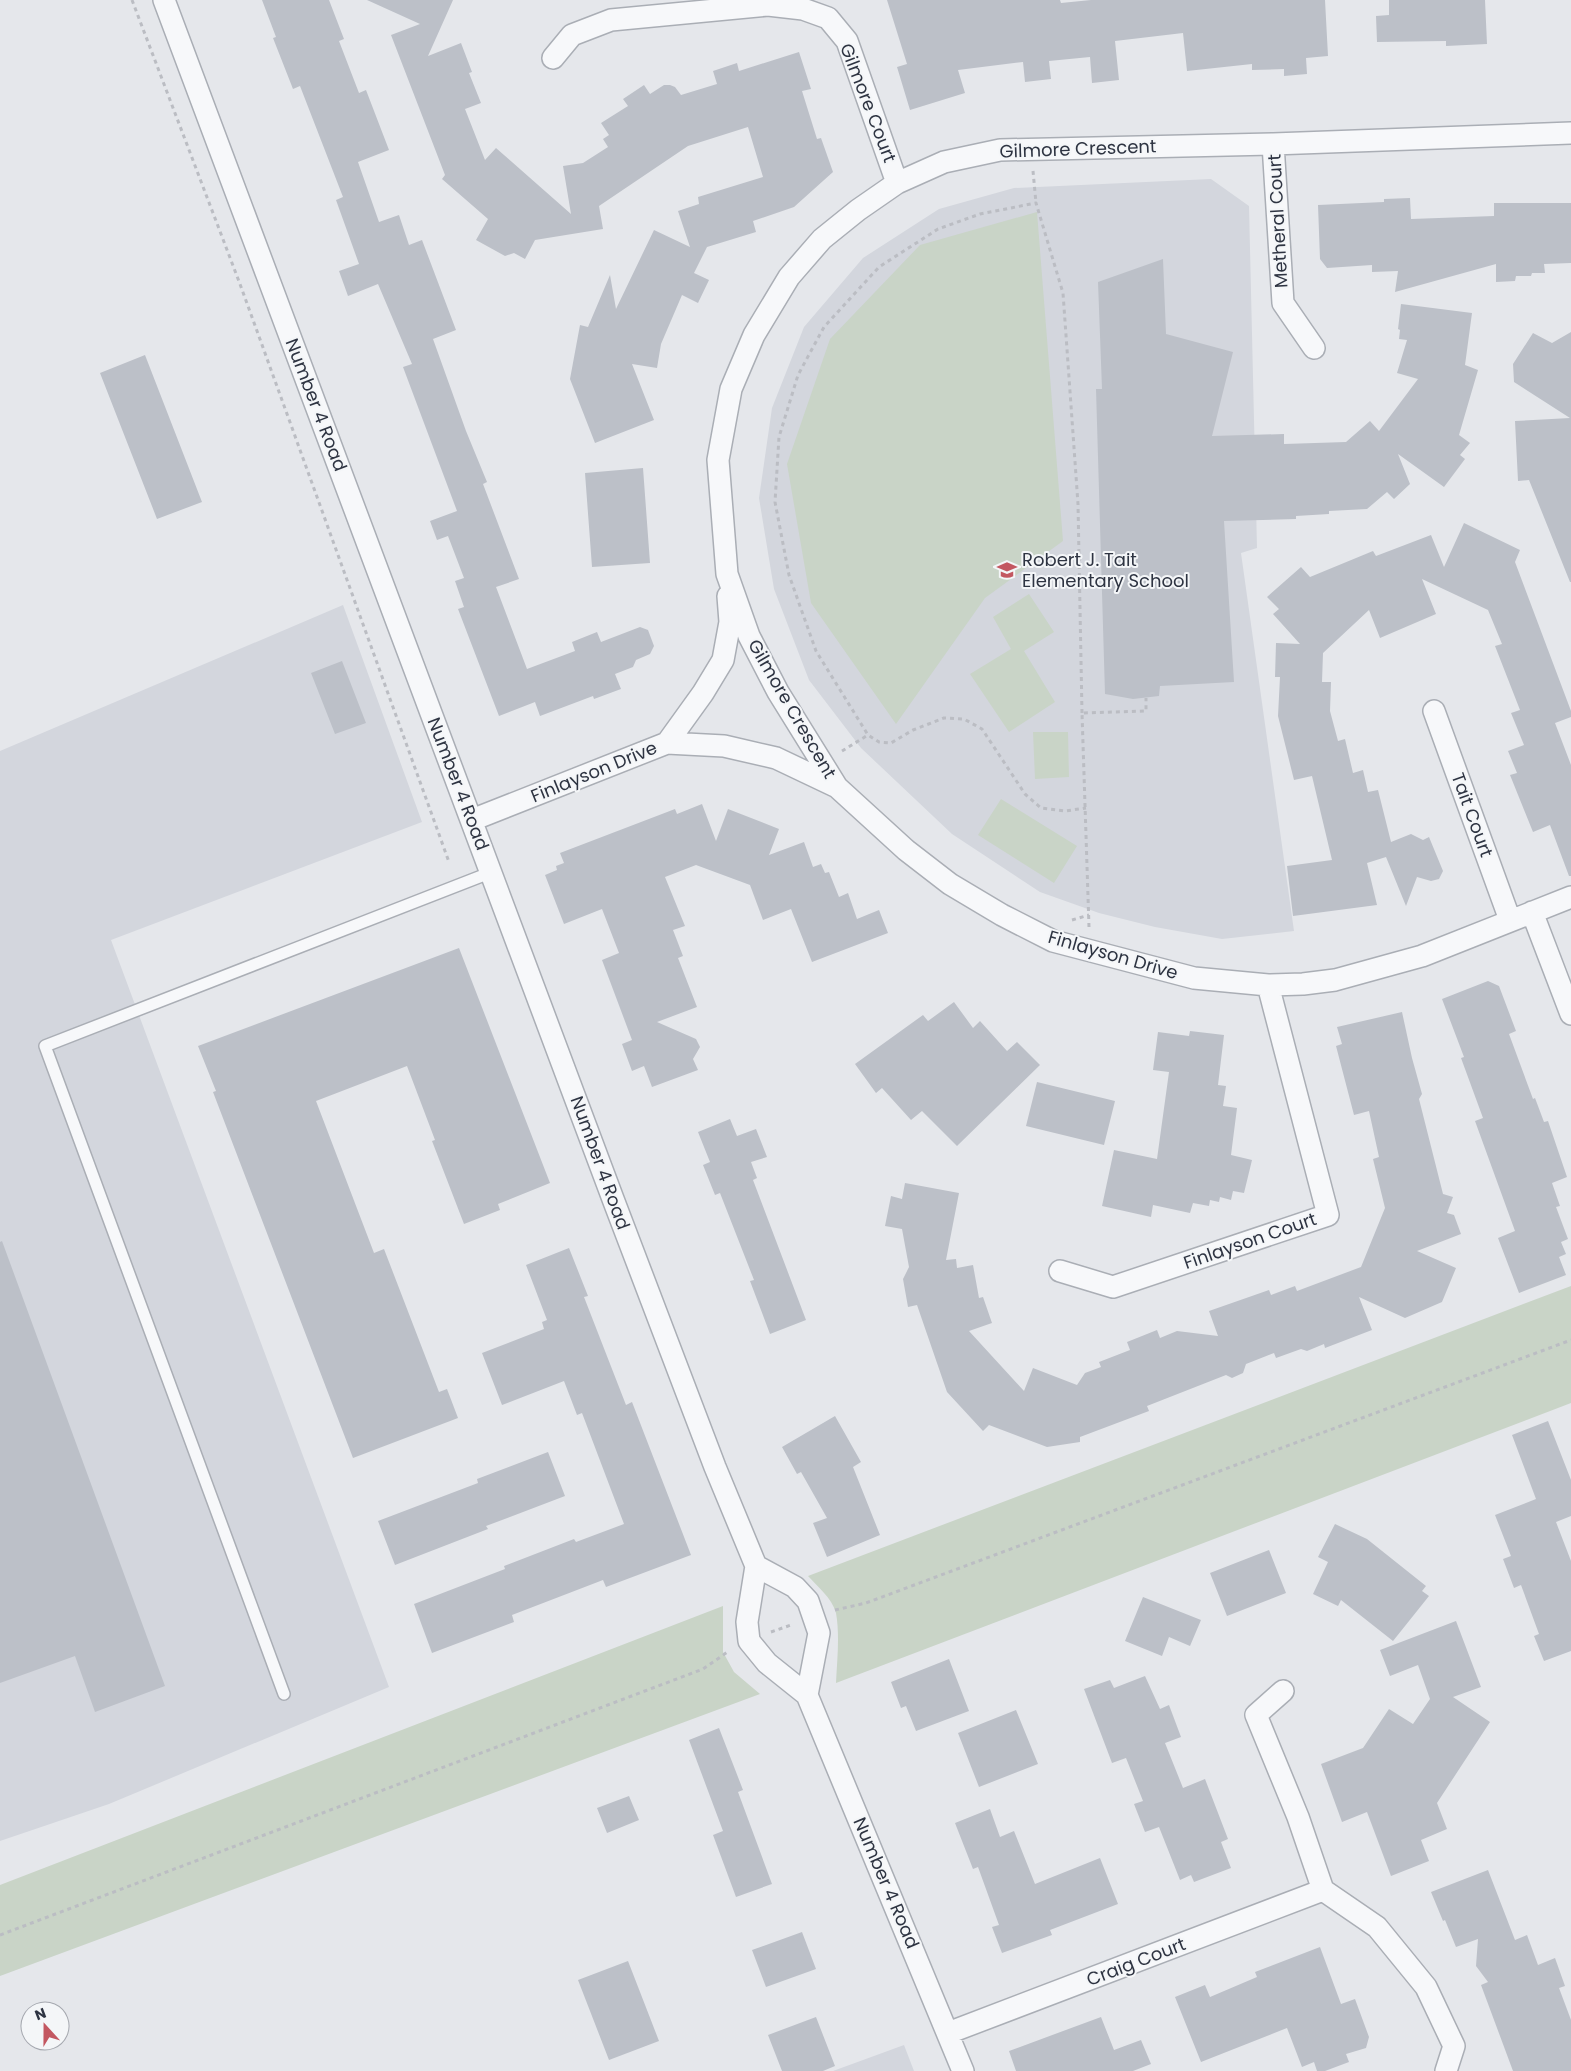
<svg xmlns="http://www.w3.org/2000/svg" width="1571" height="2071" font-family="Poppins,sans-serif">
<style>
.built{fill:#d3d6dd}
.green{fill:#c9d4c7}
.building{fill:#bcc0c8}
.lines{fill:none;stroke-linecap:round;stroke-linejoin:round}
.lane-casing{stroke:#aaaeb5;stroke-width:14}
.street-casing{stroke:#aaaeb5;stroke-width:24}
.path{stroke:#bbbdc3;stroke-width:3;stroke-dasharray:4 4;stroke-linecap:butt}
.lane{stroke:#f7f8fa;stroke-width:11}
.street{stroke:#f7f8fa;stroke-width:21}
.labels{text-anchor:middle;stroke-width:4;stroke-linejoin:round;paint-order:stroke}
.street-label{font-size:18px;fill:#2e3442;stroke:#f4f6f8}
.poi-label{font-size:18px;fill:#2e3442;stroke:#f4f6f8;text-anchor:start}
</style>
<rect width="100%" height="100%" fill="#e5e7eb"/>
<!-- built -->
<path class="built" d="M 1211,179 L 1249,206 L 1257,548 L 1241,553 L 1294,931 L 1222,939 L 1155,927 L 1099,913 L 1040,892 L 952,834 L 861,748 L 809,680 L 774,589 L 759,498 L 772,408 L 804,327 L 863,258 L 939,209 L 1014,188 Z
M 343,605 L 422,822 L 111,940 L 389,1687 L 109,1804 L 0,1841 L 0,751 Z
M 904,2045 L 914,2071 L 833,2071 Z"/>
<!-- green -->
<path class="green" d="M 1037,212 L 1063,541 L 985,598 L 896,724 L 811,603 L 787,464 L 830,339 L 920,245 Z
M 1029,594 L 1054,632 L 1024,651 L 1055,702 L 1009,732 L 970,674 L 1011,649 L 993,617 Z
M 1033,732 L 1068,732 L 1069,777 L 1035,779 Z
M 1001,799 L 1077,846 L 1054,883 L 978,835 Z
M 1571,1286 L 1571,1403 L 836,1683 C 837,1661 840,1635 836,1613 C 832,1598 817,1586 808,1576 Z
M 723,1606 L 723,1652 L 734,1672 L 760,1694 L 0,1976 L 0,1885 Z"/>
<!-- building -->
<path class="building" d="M 262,0 L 329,0 L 344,39 L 339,41 L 359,93 L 366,90 L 389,150 L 358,162 L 379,222 L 399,215 L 409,245 L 422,240 L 456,330 L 433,339 L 466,431 L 487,482 L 483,484 L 519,579 L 496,587 L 527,669 L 575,651 L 572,642 L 597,632 L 601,642 L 640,627 L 648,630 L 654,646 L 650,654 L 636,660 L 633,667 L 615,674 L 621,689 L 594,699 L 593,696 L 540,716 L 535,702 L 499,716 L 458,609 L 464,607 L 455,581 L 464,578 L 448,536 L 437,540 L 430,521 L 457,511 L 403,367 L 412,364 L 378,284 L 348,296 L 339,271 L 359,264 L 336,200 L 343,197 L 300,86 L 293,89 L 273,38 L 276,37 Z
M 367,0 L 453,0 L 428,56 L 461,43 L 472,72 L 469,73 L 481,103 L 465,109 L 485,160 L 496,148 L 571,214 L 563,166 L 583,163 L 608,147 L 603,139 L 609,135 L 601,123 L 628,106 L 623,99 L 644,85 L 650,94 L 664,85 L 670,85 L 675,87 L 681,95 L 717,84 L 713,71 L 737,63 L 739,71 L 799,52 L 811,89 L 802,91 L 817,139 L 821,138 L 833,172 L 794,207 L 753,221 L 756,232 L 707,247 L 694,273 L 709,280 L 698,303 L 682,295 L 661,344 L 657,368 L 632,364 L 654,420 L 595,443 L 570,379 L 580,325 L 588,327 L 610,275 L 616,309 L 654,230 L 690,247 L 678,211 L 699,204 L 698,197 L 763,177 L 748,127 L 688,146 L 599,206 L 603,229 L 535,240 L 525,259 L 514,253 L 505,256 L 476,240 L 488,219 L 442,179 L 445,175 L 391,35 L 420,24 Z
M 887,0 L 1060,0 L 1061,3 L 1091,0 L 1325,0 L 1328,56 L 1306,58 L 1307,74 L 1284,76 L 1284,69 L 1252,70 L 1252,64 L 1187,71 L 1183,33 L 1115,41 L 1119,80 L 1092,83 L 1090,57 L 1049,61 L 1051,79 L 1025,82 L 1023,62 L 958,70 L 965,93 L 910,110 L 897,67 L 907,64 Z
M 1389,0 L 1485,0 L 1487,44 L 1446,46 L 1446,41 L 1377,42 L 1376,16 L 1389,15 Z
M 1410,198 L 1411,219 L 1494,216 L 1494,203 L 1571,203 L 1571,263 L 1544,264 L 1545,273 L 1532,273 L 1531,276 L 1516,276 L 1515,281 L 1496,282 L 1496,264 L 1395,292 L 1398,271 L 1372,272 L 1372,265 L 1327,268 L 1320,259 L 1318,205 L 1384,202 L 1384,199 Z
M 1163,259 L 1166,334 L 1233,352 L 1212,436 L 1284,434 L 1284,444 L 1346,442 L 1370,421 L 1379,431 L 1418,379 L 1397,373 L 1407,340 L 1399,339 L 1400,330 L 1398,329 L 1401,304 L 1472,313 L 1465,365 L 1478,370 L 1459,435 L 1470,443 L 1460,455 L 1465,459 L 1444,487 L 1398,454 L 1410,484 L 1394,499 L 1387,492 L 1367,509 L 1329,511 L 1329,514 L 1296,516 L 1296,519 L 1224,521 L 1234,682 L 1160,686 L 1159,696 L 1133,699 L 1105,694 L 1096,389 L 1102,389 L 1098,282 Z
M 1571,332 L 1571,582 L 1570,582 L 1529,480 L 1518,481 L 1515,421 L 1570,418 L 1514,382 L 1513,364 L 1533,333 L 1552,343 Z
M 145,355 L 202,502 L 157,519 L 100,373 Z
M 643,468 L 650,563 L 592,567 L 585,473 Z
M 1464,523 L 1520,550 L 1515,562 L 1571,711 L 1571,717 L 1555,723 L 1571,765 L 1571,876 L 1569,876 L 1550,825 L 1533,832 L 1510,775 L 1517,773 L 1508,751 L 1524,745 L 1511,713 L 1520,710 L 1495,646 L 1502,644 L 1488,610 L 1422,579 L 1436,614 L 1380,638 L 1369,610 L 1323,653 L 1322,682 L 1331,682 L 1330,711 L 1338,741 L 1345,739 L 1353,773 L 1363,770 L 1368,792 L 1378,790 L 1391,842 L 1411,834 L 1423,840 L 1429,837 L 1443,871 L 1439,879 L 1431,881 L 1417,877 L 1406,906 L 1386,857 L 1367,863 L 1377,905 L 1293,916 L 1287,866 L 1332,860 L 1312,776 L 1294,780 L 1278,716 L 1280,677 L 1275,677 L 1276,643 L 1300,644 L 1273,614 L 1279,609 L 1267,597 L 1301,567 L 1310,577 L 1373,551 L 1376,556 L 1431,535 L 1444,567 Z
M 342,661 L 366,723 L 335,734 L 311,673 Z
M 702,804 L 716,841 L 728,809 L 779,829 L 769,855 L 804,842 L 813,867 L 821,864 L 825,873 L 829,872 L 839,897 L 848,893 L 857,919 L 879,910 L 888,933 L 812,962 L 791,909 L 763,920 L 750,885 L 696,865 L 665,877 L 685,926 L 673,930 L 683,956 L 678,958 L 697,1007 L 657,1022 L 696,1039 L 700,1047 L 693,1059 L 698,1070 L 652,1087 L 644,1066 L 632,1071 L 622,1044 L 632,1040 L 602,960 L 619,953 L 602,909 L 564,924 L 545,875 L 557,870 L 556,866 L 564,863 L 560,853 L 675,809 L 677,814 Z
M 459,948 L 550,1183 L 498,1204 L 500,1210 L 464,1224 L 432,1141 L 435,1140 L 407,1066 L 316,1101 L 374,1253 L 384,1249 L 439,1392 L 447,1389 L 458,1418 L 353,1458 L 213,1092 L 216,1091 L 198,1046 Z
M 1488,981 L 1499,986 L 1516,1031 L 1509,1034 L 1533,1099 L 1535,1098 L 1544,1122 L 1548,1121 L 1567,1177 L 1552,1183 L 1560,1206 L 1556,1207 L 1568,1239 L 1561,1242 L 1566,1254 L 1559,1257 L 1566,1275 L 1519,1293 L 1498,1238 L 1515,1231 L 1475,1121 L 1483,1118 L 1461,1058 L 1464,1057 L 1442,999 Z
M 954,1002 L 973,1028 L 980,1021 L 1007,1051 L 1017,1042 L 1040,1065 L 957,1146 L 922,1111 L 911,1120 L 882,1088 L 876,1093 L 855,1064 L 923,1015 L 928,1021 Z
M 1402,1012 L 1412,1058 L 1422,1094 L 1419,1099 L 1443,1194 L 1453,1197 L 1447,1213 L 1454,1215 L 1461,1234 L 1417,1251 L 1456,1268 L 1442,1302 L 1405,1318 L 1359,1297 L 1372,1330 L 1325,1348 L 1324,1344 L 1307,1351 L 1301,1349 L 1276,1358 L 1274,1353 L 1246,1364 L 1243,1373 L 1232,1378 L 1226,1375 L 1147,1406 L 1149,1411 L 1080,1437 L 1080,1442 L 1047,1447 L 989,1425 L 983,1431 L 947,1392 L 917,1305 L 908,1307 L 903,1279 L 909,1267 L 902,1229 L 885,1226 L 891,1196 L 902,1199 L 905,1183 L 959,1193 L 946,1260 L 956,1259 L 957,1268 L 973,1265 L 979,1298 L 983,1297 L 992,1323 L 969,1331 L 1024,1391 L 1033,1368 L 1077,1385 L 1085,1373 L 1101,1367 L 1099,1362 L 1130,1350 L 1127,1342 L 1157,1330 L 1160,1338 L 1177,1331 L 1218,1336 L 1209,1311 L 1269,1290 L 1271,1295 L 1295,1286 L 1297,1291 L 1361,1267 L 1385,1208 L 1373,1159 L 1379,1157 L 1369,1111 L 1354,1115 L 1336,1046 L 1342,1044 L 1337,1027 Z
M 1190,1031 L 1224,1035 L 1218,1085 L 1226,1086 L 1223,1106 L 1237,1108 L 1231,1155 L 1252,1160 L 1244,1193 L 1233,1191 L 1231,1200 L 1220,1197 L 1219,1202 L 1210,1200 L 1209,1206 L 1193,1203 L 1190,1213 L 1153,1205 L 1151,1217 L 1102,1206 L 1114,1150 L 1157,1159 L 1169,1072 L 1153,1070 L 1158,1032 L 1189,1036 Z
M 1037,1082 L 1115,1101 L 1104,1145 L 1026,1126 Z
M 730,1119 L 737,1136 L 756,1129 L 767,1157 L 751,1162 L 757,1178 L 753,1180 L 806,1320 L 770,1334 L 750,1281 L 754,1280 L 720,1193 L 715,1195 L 703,1165 L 710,1162 L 698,1132 Z
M 2,1241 L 165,1686 L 95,1712 L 75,1656 L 0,1683 L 0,1242 Z
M 569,1248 L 588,1296 L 584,1297 L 626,1405 L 632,1402 L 691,1555 L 606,1587 L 603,1580 L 512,1615 L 514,1622 L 432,1653 L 414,1604 L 505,1569 L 504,1566 L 574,1539 L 576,1542 L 624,1524 L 582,1413 L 577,1415 L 564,1381 L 502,1405 L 482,1353 L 544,1329 L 542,1322 L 547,1320 L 526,1265 Z
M 835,1416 L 861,1462 L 853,1467 L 880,1535 L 827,1557 L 813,1523 L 827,1518 L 801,1472 L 797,1474 L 782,1447 Z
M 1548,1421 L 1571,1480 L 1571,1516 L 1556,1522 L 1571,1561 L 1571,1651 L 1544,1661 L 1534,1636 L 1539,1634 L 1521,1585 L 1514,1588 L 1503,1559 L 1511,1556 L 1495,1515 L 1536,1499 L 1512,1435 Z
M 548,1452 L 565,1496 L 486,1526 L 488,1529 L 395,1565 L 378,1521 L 478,1483 L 477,1479 Z
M 1335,1524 L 1367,1539 L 1426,1586 L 1422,1591 L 1429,1596 L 1393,1641 L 1341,1600 L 1338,1606 L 1313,1594 L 1328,1562 L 1318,1557 Z
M 1269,1550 L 1286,1593 L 1227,1616 L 1210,1573 Z
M 1143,1597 L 1201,1620 L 1190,1646 L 1169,1637 L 1162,1656 L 1125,1641 Z
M 1456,1621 L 1481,1687 L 1453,1697 L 1490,1722 L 1437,1803 L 1447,1829 L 1421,1840 L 1429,1861 L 1391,1876 L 1367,1812 L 1342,1822 L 1321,1764 L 1363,1748 L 1389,1709 L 1413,1724 L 1430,1699 L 1418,1665 L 1390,1676 L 1380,1650 Z
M 949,1659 L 969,1711 L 916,1731 L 906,1706 L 901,1708 L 891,1682 Z
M 1145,1676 L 1160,1709 L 1169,1705 L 1181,1737 L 1165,1743 L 1183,1788 L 1205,1779 L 1228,1839 L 1221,1842 L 1231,1868 L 1194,1882 L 1191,1875 L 1180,1880 L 1159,1827 L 1145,1832 L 1134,1804 L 1143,1801 L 1126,1758 L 1112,1763 L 1084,1689 L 1110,1680 L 1114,1688 Z
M 1016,1710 L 1038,1764 L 979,1787 L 958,1733 Z
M 719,1728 L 743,1790 L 738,1792 L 772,1884 L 736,1897 L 713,1835 L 723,1831 L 689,1740 Z
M 629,1796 L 639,1820 L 607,1833 L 597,1808 Z
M 990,1809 L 1000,1837 L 1014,1831 L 1035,1884 L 1100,1858 L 1118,1904 L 1050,1930 L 1052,1935 L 1002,1953 L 992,1927 L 999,1925 L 978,1867 L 973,1869 L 955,1823 Z
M 1488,1870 L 1515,1940 L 1527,1935 L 1538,1965 L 1555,1958 L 1565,1986 L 1559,1988 L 1571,2020 L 1571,2071 L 1513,2071 L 1481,1985 L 1488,1982 L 1476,1966 L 1478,1939 L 1456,1947 L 1445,1920 L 1443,1921 L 1431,1892 Z
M 802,1932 L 816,1969 L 766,1987 L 752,1950 Z
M 1320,1947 L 1341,2004 L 1355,1999 L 1369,2037 L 1366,2048 L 1346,2054 L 1349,2062 L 1325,2071 L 1317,2071 L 1314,2062 L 1302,2067 L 1287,2028 L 1201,2062 L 1175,1997 L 1205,1985 L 1210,1997 L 1257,1977 L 1255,1972 Z
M 628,1961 L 659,2041 L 609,2060 L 578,1980 Z
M 816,2017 L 835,2066 L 823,2071 L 782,2071 L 768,2035 Z
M 1101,2017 L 1114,2050 L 1141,2040 L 1151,2064 L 1133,2071 L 1016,2071 L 1009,2051 Z"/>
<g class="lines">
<defs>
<path id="lane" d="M 284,1694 L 45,1046 L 492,872"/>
<path id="street" d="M 164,0 L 613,1199 L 715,1467 L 756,1566 L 747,1622 L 749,1641 L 767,1663 L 807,1695 L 963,2071
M 553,58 L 572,35 L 611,20 L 768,5 L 803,9 L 828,18 L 847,41 L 897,183
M 1273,144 L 1283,303 L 1314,348
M 1434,711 L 1510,920
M 667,743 L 703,693 L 723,660 L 730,622 L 728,596
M 837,787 L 778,692 L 749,636 L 727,574 L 718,460 L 731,389 L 754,335 L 789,277 L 822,239 L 858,210 L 897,183 L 944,162 L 1000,150 L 1273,144 L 1571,133
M 472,820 L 667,743 L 724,746 L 776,758 L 837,787 L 906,850 L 950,884 L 1002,915 L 1053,941 L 1194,978 L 1268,985 L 1303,984 L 1335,980 L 1422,956 L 1571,897
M 1532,912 L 1571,1014
M 1060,1271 L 1113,1287 L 1328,1215 L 1268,985
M 756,1566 L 795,1587 L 808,1601 L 819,1633 L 807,1695
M 1283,1691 L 1256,1715 L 1298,1817 L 1323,1890
M 948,2033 L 1323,1890 L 1377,1927 L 1426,1987 L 1454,2046 L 1446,2071"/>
</defs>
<!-- lane casing -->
<use href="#lane" class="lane-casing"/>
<!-- street casing -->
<use href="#street" class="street-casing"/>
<!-- path -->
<path class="path" d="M 132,0 L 240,284 L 449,862
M 1033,171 L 1036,203
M 1082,713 L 1078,504 L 1063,293 L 1036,203 L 980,214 L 938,229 L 879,267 L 824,327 L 798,375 L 779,437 L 775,502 L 789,575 L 816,651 L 868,735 L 879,742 L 891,743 L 913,730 L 944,718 L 964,719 L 982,729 L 1025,794 L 1041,808 L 1065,811 L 1086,808
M 842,751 L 868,735
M 1072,920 L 1089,915
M 1089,927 L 1082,713 L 1146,711 L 1146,698
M 835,1610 L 866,1603 L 1571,1340
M 771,1632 L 791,1625
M 0,1935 L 703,1669 L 729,1651"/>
<!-- lane -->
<use href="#lane" class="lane"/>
<!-- street -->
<use href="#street" class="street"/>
</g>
<!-- icons -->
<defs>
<symbol id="school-bare" viewBox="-9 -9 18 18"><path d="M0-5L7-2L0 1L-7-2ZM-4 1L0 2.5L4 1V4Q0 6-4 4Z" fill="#c35761" stroke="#f4f6f8" stroke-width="2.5" paint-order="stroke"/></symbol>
</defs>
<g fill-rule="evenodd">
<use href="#school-bare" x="993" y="556" width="28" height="28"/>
</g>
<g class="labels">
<!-- street labels -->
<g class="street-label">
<text transform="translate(868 103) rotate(69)" y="6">Gilmore Court</text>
<text transform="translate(1078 149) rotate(-2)" y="6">Gilmore Crescent</text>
<text transform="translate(1278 221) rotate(-93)" y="6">Metheral Court</text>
<text transform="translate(316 405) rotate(69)" y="6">Number 4 Road</text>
<text transform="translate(792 709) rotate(60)" y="6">Gilmore Crescent</text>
<text transform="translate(594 772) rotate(-22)" y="6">Finlayson Drive</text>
<text transform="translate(458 784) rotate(69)" y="6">Number 4 Road</text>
<text transform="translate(1472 815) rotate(70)" y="6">Tait Court</text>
<text transform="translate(1113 955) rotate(16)" y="6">Finlayson Drive</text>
<text transform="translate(600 1163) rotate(70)" y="6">Number 4 Road</text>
<text transform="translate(1250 1241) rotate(-19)" y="6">Finlayson Court</text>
<text transform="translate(886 1883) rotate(67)" y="6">Number 4 Road</text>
<text transform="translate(1136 1962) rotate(-21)" y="6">Craig Court</text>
</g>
<!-- poi labels -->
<g class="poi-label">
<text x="1022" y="566">Robert J. Tait<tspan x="1022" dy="21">Elementary School</tspan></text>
</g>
</g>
<!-- north arrow -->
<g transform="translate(45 2026) rotate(339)"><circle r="24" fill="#f4f6f8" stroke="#a5a8af"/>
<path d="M0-4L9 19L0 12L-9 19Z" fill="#c35761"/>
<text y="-8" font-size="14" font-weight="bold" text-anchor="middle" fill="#2e3442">N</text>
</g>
</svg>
